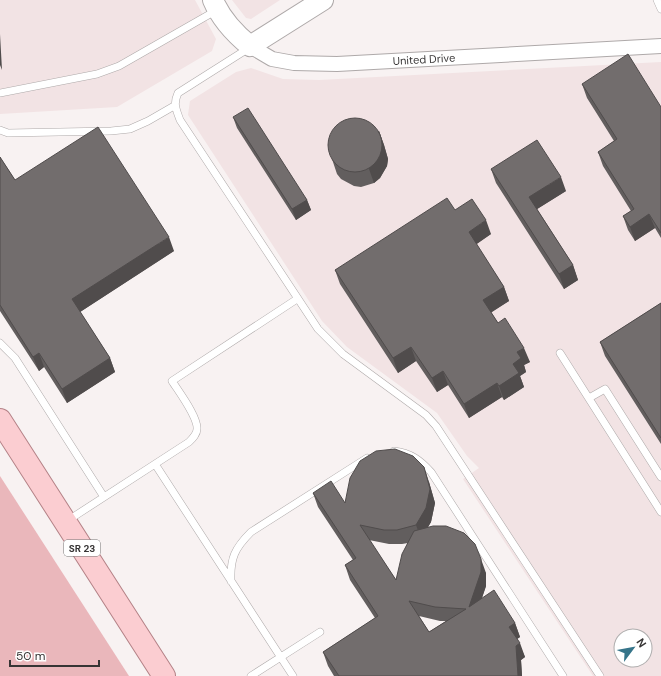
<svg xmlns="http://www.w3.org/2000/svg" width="661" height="676" font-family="'DM Sans',sans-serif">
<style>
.built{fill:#f2e3e4;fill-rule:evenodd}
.green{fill:#eab7bb}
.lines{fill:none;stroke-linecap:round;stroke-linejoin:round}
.lane-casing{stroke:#aea9a9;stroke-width:8}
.street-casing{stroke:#aea9a9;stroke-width:16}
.secondary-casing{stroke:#aea9a9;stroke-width:22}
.primary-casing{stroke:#b48287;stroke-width:24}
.lane{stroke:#fff;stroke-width:7}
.street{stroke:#fff;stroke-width:14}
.secondary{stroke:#fff;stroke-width:20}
.primary{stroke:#fbcdd1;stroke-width:22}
.wall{fill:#625e5e;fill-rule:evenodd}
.shaded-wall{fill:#504c4c}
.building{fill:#726d6d;stroke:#504c4c;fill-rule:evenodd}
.labels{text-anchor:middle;stroke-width:4;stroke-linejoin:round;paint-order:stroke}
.shield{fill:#fff;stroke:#737272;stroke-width:1}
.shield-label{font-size:10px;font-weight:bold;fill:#373535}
.street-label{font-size:11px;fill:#373535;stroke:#fff}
</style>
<rect width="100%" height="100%" fill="#f8f2f2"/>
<!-- built -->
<path class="built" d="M 0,0 L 195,0 L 216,39 L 212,51 L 117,107 L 0,114 Z
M 232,0 L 280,0 L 251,19 L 246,18 Z
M 661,62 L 661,676 L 593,676 L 463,479 L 479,468 L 467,456 L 437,413 L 347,347 L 322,321 L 188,115 L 190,101 L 236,72 L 251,68 L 283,79 L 319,80 ZM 621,636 L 645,636 L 645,660 L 621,660 Z"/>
<!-- green -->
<path class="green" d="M 0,476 L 129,676 L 0,676 Z"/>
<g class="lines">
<defs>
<path id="lane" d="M 657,0 L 661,9
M 249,48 L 178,93 C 173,104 176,109 180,120 L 318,329 L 343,354 L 426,415 L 436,426 L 600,676
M 0,93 L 97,74 L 119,66 L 217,10
M 0,130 L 8,133 L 111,131 L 130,129 L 148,121 L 174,106
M 0,343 L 15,358 L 104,497
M 560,353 L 661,512
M 589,398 L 605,389 L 661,477
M 394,451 C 411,453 420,460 431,472 L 563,676
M 155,464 L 293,676
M 67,521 L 189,442 C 193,438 197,434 197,429 C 198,417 179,392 172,381 L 297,299
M 231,581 C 230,558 235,548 251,532 L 367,458
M 251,676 L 320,632"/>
<g id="street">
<path id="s1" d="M 250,46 L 272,59 L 294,63 L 337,64 L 661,46"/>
</g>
<path id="secondary" d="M 213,0 C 221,19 234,33 250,46 L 323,0"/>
<path id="primary" d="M 0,420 L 164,676"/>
</defs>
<!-- lane casing -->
<use href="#lane" class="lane-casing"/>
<!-- street casing -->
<use href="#street" class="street-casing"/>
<!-- secondary casing -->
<use href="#secondary" class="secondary-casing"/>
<!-- primary casing -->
<use href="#primary" class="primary-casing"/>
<!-- lane -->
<use href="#lane" class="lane"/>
<!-- street -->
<use href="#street" class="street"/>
<!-- secondary -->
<use href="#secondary" class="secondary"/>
<!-- primary -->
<use href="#primary" class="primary"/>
</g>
<!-- wall -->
<path class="wall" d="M 582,84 L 661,107 L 661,238 L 655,228 L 635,241 L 628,230 L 623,216 L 631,211 L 603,166 L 598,152 L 614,141 L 587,98 Z
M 233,117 L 307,200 L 311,210 L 296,220 L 237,128 Z
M 379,131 L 384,145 L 388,159 L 387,166 L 380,178 L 374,183 L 361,187 L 354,186 L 341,179 L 337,174 L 332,159 Z
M 0,157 L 15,180 L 174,251 L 80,312 L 110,358 L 115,372 L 67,403 L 44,367 L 39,371 L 0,311 Z
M 491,169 L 566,191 L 537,209 L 573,265 L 578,280 L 564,289 L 496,183 Z
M 455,210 L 491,234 L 476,244 L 504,287 L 509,301 L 491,312 L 498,323 L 530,362 L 524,365 L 526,372 L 520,376 L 524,387 L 504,400 L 502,397 L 469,418 L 448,385 L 437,392 L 416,361 L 398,373 L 340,284 L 335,270 Z
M 661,303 L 661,444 L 605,356 L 600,342 Z
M 429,482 L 435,503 L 431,522 L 428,527 L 486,573 L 486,586 L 482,598 L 515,623 L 520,637 L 517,639 L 525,657 L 521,660 L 522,676 L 334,676 L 328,666 L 323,652 L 375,618 L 350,580 L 345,565 L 353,560 L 318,507 L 313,493 L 345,503 ZM 369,540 L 389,544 L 402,544 L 408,543 L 396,580 ZM 419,616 L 440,621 L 446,621 L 429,632 Z"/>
<!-- shaded-wall -->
<path class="shaded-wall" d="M 0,34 L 2,70 L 0,65 Z
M 379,131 L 384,145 L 388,159 L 387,166 L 380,178 L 374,183 L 369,169 Z
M 561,177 L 566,191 L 534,211 L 529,197 Z
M 307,200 L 311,210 L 296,220 L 292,209 Z
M 649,214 L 655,228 L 635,241 L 630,227 Z
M 486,220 L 491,234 L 474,246 L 469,232 Z
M 169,237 L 174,251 L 77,314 L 72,299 Z
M 573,265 L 578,280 L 564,289 L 559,274 Z
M 504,287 L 509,301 L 489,314 L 483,300 Z
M 411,347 L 416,361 L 398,373 L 393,358 Z
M 524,348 L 530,362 L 524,365 L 526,372 L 520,376 L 524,387 L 504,400 L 499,386 L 513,364 L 517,352 Z
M 39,353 L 44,367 L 39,371 L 33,357 Z
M 110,358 L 115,372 L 67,403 L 62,389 Z
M 443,371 L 448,385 L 437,392 L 432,378 Z
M 497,383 L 502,397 L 469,418 L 464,404 Z
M 424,467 L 429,482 L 435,503 L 431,522 L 421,539 L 416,525 Z
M 481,559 L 486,573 L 486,586 L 474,621 L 469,607 Z
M 515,623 L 520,637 L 514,641 L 509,627 Z
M 520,643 L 525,657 L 521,660 L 522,676 L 518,676 L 516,646 Z"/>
<!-- building -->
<path class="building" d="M 628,54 L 661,107 L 661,233 L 649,214 L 630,227 L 623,216 L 634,209 L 598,152 L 617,139 L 582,84 Z
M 248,108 L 307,200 L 292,209 L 233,117 Z
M328 145a27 27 0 1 1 54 0a27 27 0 1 1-54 0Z
M 98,127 L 169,237 L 72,299 L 110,358 L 62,389 L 39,353 L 33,357 L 0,305 L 0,157 L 15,180 Z
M 537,140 L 561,177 L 529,197 L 573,265 L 559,274 L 491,169 Z
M 447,198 L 455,210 L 472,199 L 486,220 L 469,232 L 504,287 L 483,300 L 498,323 L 505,318 L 524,348 L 517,352 L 521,358 L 513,364 L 519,373 L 499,386 L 497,383 L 464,404 L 443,371 L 432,378 L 411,347 L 393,358 L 335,270 Z
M 661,303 L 661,438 L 600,342 Z
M 395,449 L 413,456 L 424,467 L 430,489 L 426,508 L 416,525 L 397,530 L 384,530 L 360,525 L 396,580 L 402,554 L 414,531 L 433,526 L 446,526 L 464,533 L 475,544 L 481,559 L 481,572 L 469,607 L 494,590 L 515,623 L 509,627 L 520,643 L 516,646 L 518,676 L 339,676 L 323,652 L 378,616 L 345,565 L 356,558 L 313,493 L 331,481 L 345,503 L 350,478 L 360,461 L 376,451 ZM 409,601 L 435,607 L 466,609 L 429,632 Z"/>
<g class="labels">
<!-- shield labels -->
<rect class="shield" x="64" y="540" width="36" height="16" rx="3"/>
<g class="shield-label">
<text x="82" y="552">SR 23</text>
</g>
<!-- street labels -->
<g class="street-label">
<text dy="4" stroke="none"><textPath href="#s1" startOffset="178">United Drive</textPath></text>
</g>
</g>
<!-- north arrow -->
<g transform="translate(633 648) rotate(58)"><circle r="19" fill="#ffffff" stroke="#afaeae"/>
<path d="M0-3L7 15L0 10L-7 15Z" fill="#36758a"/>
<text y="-6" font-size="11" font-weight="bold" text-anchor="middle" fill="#373535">N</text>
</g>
<!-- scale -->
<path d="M10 660v6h89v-6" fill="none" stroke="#373535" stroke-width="2"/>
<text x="16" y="660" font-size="12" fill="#373535" stroke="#ffffff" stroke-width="3" paint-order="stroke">50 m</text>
</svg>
